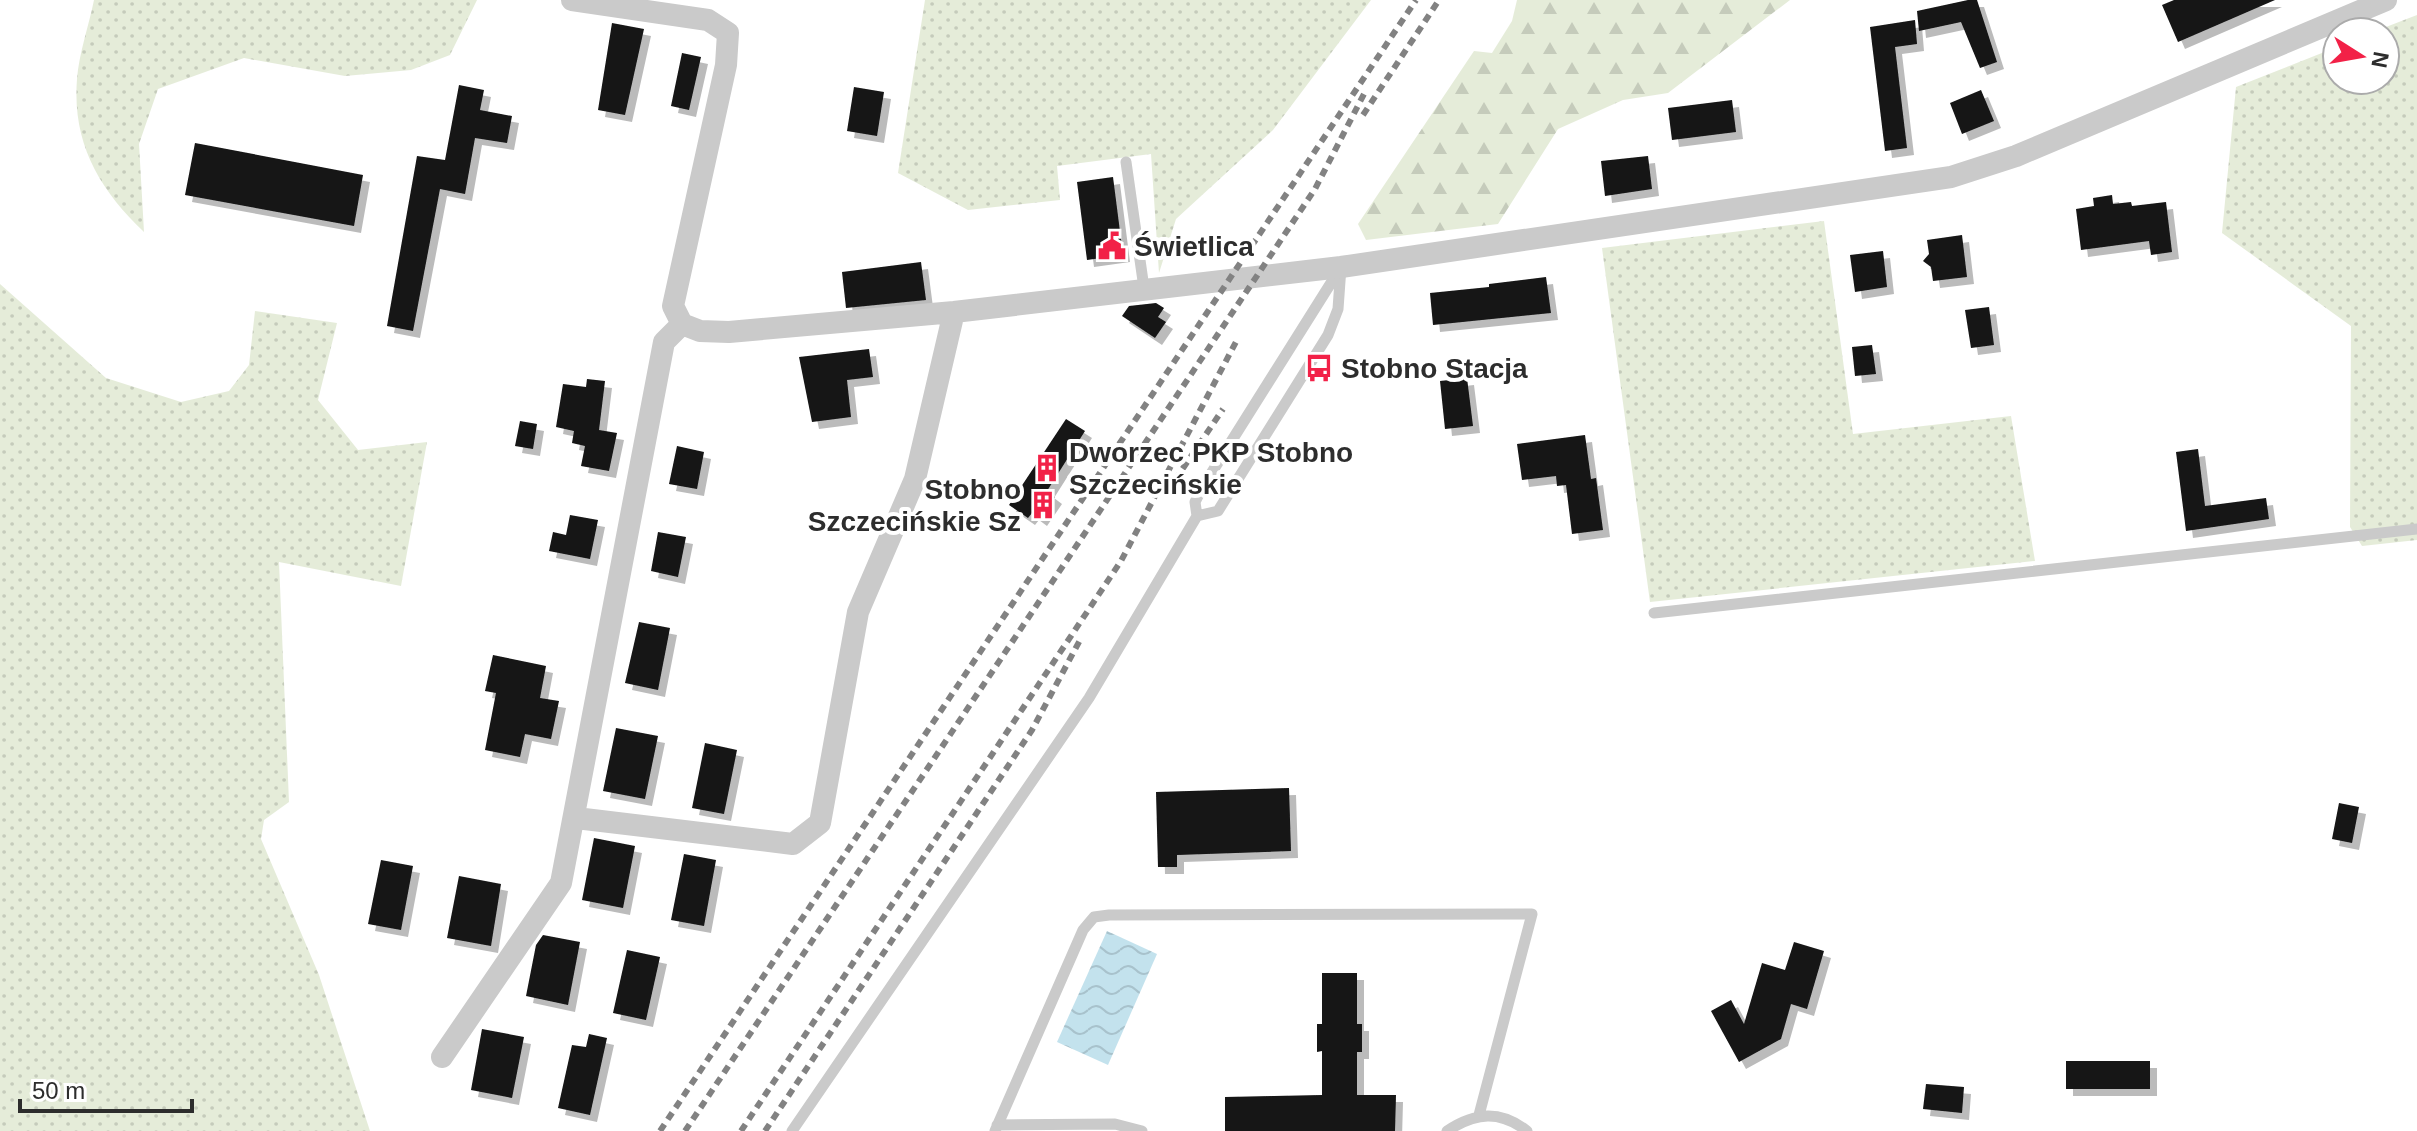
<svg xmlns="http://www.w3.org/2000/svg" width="2417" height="1131" font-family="Helvetica,sans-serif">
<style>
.green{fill:url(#green-dots)}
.forest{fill:url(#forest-firs)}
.water{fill:url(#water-waves)}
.building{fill:#141414;filter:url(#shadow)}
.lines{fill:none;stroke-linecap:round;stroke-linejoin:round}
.lane{stroke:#cacaca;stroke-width:11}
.street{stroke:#cacaca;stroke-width:22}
.rail{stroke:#828282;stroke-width:6;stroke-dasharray:8 6;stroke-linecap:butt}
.labels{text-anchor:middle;stroke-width:8;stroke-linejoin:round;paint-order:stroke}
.poi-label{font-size:28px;font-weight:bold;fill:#2d2d2d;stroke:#fff;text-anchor:start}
</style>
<defs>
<pattern id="green-dots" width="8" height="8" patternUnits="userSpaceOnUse" patternTransform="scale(2)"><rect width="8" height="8" fill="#e5ecd9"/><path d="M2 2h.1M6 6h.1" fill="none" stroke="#c5cbbb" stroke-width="1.8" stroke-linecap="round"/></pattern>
<pattern id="forest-firs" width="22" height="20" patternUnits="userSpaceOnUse" patternTransform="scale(2)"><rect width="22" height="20" fill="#e5ecd9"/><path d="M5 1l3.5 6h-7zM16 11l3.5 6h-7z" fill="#c5cbbb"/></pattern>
<pattern id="water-waves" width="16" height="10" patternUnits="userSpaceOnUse" patternTransform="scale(2)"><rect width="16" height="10" fill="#c3e2ed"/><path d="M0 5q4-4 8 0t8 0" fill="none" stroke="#a8c2cc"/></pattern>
<filter id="shadow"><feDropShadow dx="7" dy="7" stdDeviation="0" flood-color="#0004"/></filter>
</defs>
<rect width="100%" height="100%" fill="#fff"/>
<!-- green -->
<path class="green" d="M 94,0 L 477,0 L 450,55 L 411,70 L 345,76 L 244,58 L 158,89 L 139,144 L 144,232 C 99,189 72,143 77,79 C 79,53 89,25 94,0 Z
M 925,0 L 1371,0 L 1273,130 L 1176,219 L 1159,273 L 1151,154 L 1057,166 L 1060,200 L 968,210 L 898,173 Z
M 2417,15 L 2417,540 L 2362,546 L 2350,527 L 2351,326 L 2222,233 L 2236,87 L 2337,47 L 2337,80 L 2385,80 L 2385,32 L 2373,32 Z
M 1824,221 L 1853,434 L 2011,416 L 2035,561 L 1650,602 L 1602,248 Z
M 0,284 L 106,378 L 181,402 L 229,391 L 249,365 L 255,311 L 337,323 L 318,400 L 358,450 L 427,442 L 401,586 L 279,562 L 289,802 L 264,820 L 261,839 L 319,975 L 370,1131 L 0,1131 Z"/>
<!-- forest -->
<path class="forest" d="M 1517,0 L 1790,0 L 1668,93 L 1623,100 L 1558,129 L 1498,224 L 1366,240 L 1358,224 L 1474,51 L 1492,53 L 1512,21 Z"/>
<!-- water -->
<path class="water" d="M 1107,931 L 1157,954 L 1108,1065 L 1057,1042 Z"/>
<!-- building -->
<path class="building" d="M 1968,0 L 1977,0 L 1997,62 L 1980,68 L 1961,22 L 1919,31 L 1917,11 Z
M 2174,0 L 2275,0 L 2178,42 L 2162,5 Z
M 1915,20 L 1917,44 L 1895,47 L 1907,148 L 1885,151 L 1870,27 Z
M 612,23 L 644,29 L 625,115 L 598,110 Z
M 682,53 L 701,57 L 689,110 L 671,106 Z
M 459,85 L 484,90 L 480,110 L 512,116 L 507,143 L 475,138 L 465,194 L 440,189 L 413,331 L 387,326 L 417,156 L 445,160 Z
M 854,87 L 884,92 L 877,136 L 847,131 Z
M 1981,90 L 1994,121 L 1962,134 L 1950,103 Z
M 1732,100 L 1736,132 L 1672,140 L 1668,108 Z
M 195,143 L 363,175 L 354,226 L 185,195 Z
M 1648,156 L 1652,189 L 1605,196 L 1601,161 Z
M 1113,177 L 1123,255 L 1087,260 L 1077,182 Z
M 2112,195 L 2113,204 L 2131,202 L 2132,206 L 2166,202 L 2172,252 L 2151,255 L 2149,241 L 2081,250 L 2076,209 L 2094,206 L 2093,198 Z
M 1962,235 L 1967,277 L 1933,281 L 1931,267 L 1923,261 L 1929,254 L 1927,240 Z
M 1883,251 L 1887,287 L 1855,292 L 1850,255 Z
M 921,262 L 926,300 L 846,308 L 842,272 Z
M 1546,277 L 1551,313 L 1433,325 L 1430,293 L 1489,287 L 1489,284 Z
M 1156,303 L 1164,308 L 1158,317 L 1166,322 L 1155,338 L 1122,316 L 1129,306 Z
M 1989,307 L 1994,345 L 1971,348 L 1965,310 Z
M 1872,345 L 1876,374 L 1855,376 L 1852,347 Z
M 869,349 L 873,377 L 847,380 L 851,417 L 812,422 L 799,357 Z
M 1467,378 L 1473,426 L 1445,429 L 1440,381 Z
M 587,379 L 605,381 L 599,430 L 617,433 L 609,471 L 581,466 L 585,446 L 572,443 L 574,431 L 556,427 L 563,384 L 586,387 Z
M 1066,419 L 1085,431 L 1047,491 L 1055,497 L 1040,519 L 1032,513 L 1028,518 L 1009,505 Z
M 520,421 L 537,424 L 533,449 L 515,446 Z
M 1585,435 L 1591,479 L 1596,478 L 1603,530 L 1572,534 L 1566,485 L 1557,486 L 1556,476 L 1522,480 L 1517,444 Z
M 677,446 L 704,452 L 697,489 L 669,484 Z
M 2198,449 L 2205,506 L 2266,498 L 2269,519 L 2186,531 L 2176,452 Z
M 570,515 L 598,520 L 590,559 L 549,551 L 553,532 L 566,535 Z
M 658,532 L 686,537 L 678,577 L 651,571 Z
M 639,622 L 670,628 L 658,690 L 625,683 Z
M 493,655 L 546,666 L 540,698 L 559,701 L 551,739 L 525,734 L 520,757 L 485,750 L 496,693 L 485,691 Z
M 616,728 L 658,736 L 645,799 L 603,791 Z
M 705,743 L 737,750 L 724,814 L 692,808 Z
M 1289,788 L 1291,851 L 1177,855 L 1177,867 L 1158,867 L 1156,792 Z
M 2339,803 L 2359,807 L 2352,843 L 2332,839 Z
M 594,838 L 635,846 L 623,908 L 582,900 Z
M 684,854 L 716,860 L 704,926 L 671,920 Z
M 381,860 L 413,866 L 401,930 L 368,924 Z
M 459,876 L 501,884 L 491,946 L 447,938 Z
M 543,935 L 580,942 L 568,1005 L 526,996 L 536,945 Z
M 1794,942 L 1824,951 L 1807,1009 L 1791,1004 L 1781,1039 L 1739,1062 L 1711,1011 L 1731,1000 L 1744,1024 L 1762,963 L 1785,970 Z
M 627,950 L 660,957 L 646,1020 L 613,1013 Z
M 1322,973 L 1357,973 L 1357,1024 L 1362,1024 L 1362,1052 L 1357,1052 L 1357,1095 L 1396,1095 L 1395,1131 L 1225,1131 L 1225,1097 L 1322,1095 L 1322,1051 L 1317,1052 L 1317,1024 L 1322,1024 Z
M 482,1029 L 524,1037 L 512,1098 L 471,1090 Z
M 589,1034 L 607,1038 L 590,1115 L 558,1108 L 572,1045 L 586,1047 Z
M 2066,1061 L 2150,1061 L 2150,1089 L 2066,1089 Z
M 1926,1084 L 1964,1087 L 1962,1113 L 1923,1109 Z"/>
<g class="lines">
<!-- lane -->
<path class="lane" d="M 1126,162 L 1144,288
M 1341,267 L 1338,309 L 1328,335 L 1218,511 L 1197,516 L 1195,502 L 1202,488 Z
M 1654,613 L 2417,529
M 997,1125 L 1115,1124 L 1142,1131
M 792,1131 L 1089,698 L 1197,516
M 995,1131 L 1083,930 L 1094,917 L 1109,915 L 1532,914 L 1479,1115
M 1447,1131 C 1476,1112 1500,1110 1527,1131"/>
<!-- street -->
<path class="street" d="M 572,0 L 708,20 L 728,33 L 726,65 L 673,306 L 682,324 L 700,331 L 729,332 L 954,312 L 1341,267 L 1951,177 L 2016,156 L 2386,0
M 576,818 L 793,844 L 820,823 L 858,612 L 915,479 L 954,312
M 442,1057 L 561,883 L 664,342 L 682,324"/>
<!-- rail -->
<path class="rail" d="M 1363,115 L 1439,0
M 1167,492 L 1223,409
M 660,1131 L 1416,0
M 685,1131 L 1315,189 L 1364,94
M 741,1131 L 1121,561 L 1238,338
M 765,1131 L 1032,730 L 1080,640"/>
</g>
<!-- icons -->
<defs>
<symbol id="civic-bare" viewBox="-9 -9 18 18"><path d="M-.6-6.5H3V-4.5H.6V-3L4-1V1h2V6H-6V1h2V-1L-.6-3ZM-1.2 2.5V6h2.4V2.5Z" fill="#f22147" stroke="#fff" stroke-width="2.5" paint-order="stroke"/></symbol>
<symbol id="bus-bare" viewBox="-9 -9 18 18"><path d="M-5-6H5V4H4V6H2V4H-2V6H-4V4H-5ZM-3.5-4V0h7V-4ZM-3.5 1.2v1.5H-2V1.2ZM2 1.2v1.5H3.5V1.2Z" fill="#f22147" stroke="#fff" stroke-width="2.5" paint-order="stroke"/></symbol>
<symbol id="building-bare" viewBox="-9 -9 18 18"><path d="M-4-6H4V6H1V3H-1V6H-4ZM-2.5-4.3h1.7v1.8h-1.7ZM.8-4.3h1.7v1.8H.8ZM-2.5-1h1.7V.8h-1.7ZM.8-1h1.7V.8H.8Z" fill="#f22147" stroke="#fff" stroke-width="2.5" paint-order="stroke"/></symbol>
</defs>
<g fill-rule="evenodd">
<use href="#civic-bare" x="1092" y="226" width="40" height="40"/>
<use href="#bus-bare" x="1299" y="348" width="40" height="40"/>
<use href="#building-bare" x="1027" y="448" width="40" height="40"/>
<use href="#building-bare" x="1023" y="485" width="40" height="40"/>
</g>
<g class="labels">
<!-- poi labels -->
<g class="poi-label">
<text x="1134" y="256">Świetlica</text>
<text x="1341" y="378">Stobno Stacja</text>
<text x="1069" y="462">Dworzec PKP Stobno<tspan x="1069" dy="32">Szczecińskie</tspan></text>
<text x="1021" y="499" text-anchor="end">Stobno<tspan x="1021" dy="32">Szczecińskie Sz</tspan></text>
</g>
</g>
<!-- north arrow -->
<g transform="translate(2361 56) rotate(101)"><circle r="38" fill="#ffffff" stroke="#ababab" stroke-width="2"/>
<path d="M0-6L14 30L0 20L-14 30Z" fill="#f22147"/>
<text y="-12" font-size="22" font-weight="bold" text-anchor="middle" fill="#2d2d2d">N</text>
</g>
<!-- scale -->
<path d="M20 1099v12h172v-12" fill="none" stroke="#2d2d2d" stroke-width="4"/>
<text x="32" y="1099" font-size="24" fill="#2d2d2d" stroke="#ffffff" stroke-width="6" paint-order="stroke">50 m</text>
</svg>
